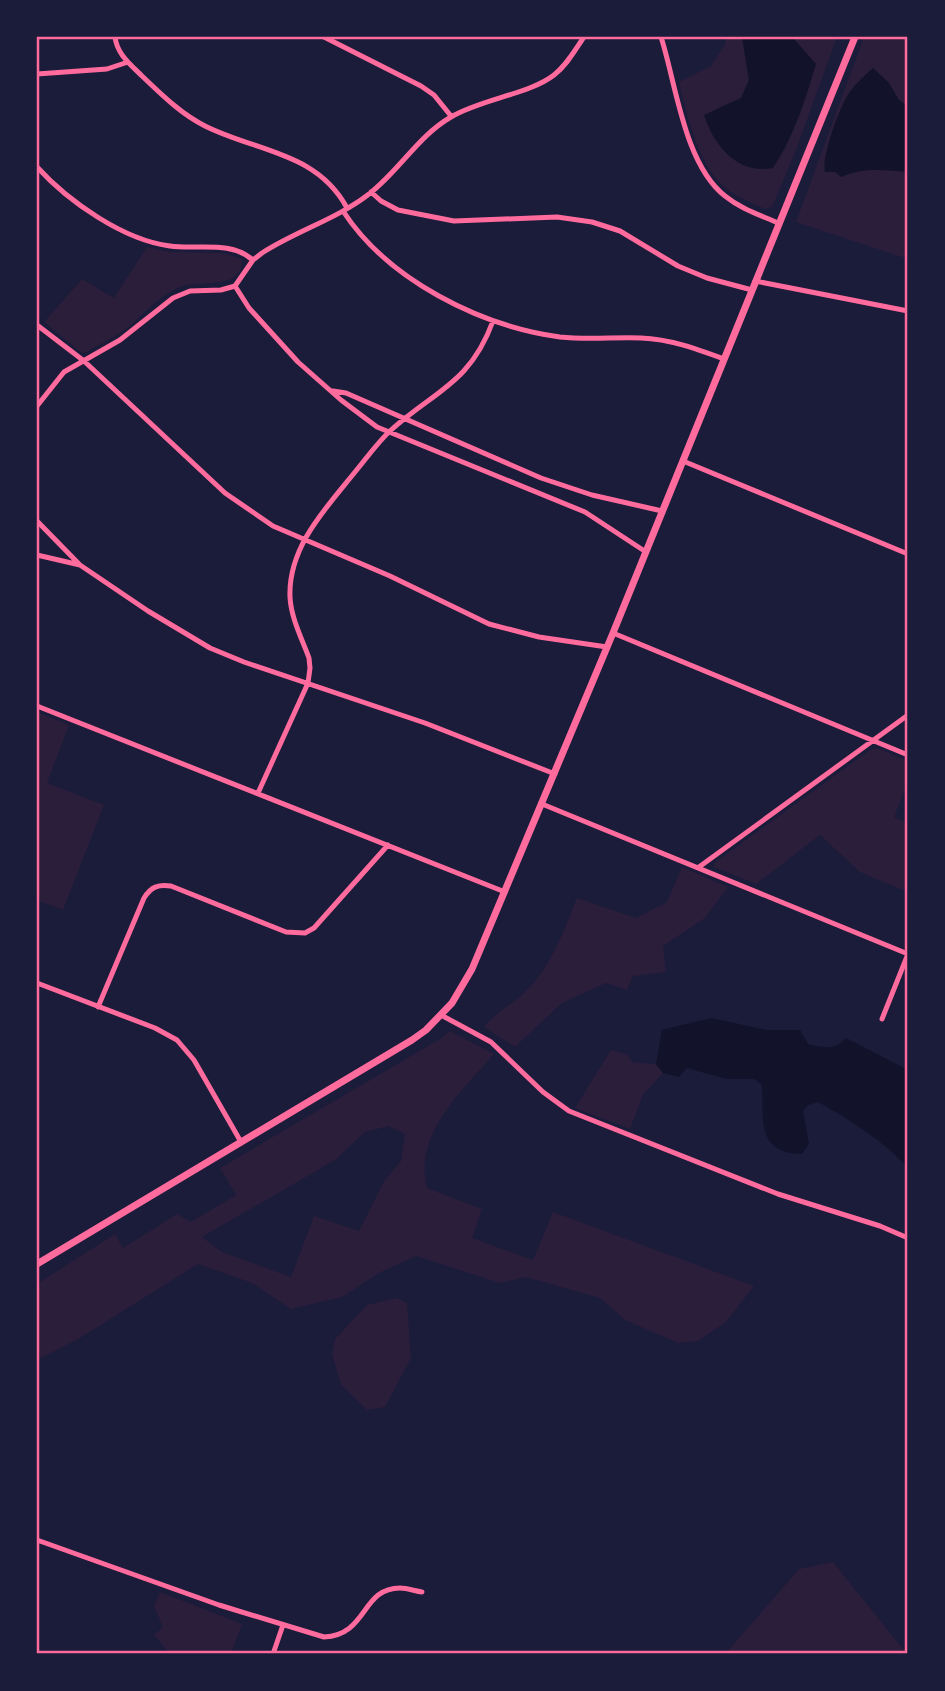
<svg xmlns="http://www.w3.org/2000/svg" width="945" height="1691" font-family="'IBM Plex Sans',sans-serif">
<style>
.green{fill:#2a1e3b;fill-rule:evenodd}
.water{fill:#12122b}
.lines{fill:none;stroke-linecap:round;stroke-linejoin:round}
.minor{stroke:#ff6b9d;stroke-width:5}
.secondary{stroke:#ff6b9d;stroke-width:7}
.neatline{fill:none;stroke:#ff6b9d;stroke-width:2.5}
</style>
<rect width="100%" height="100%" fill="#1b1b3a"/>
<!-- green -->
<path class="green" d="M 724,37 L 742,37 L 749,80 L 741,99 L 719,107 L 784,151 L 801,111 L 816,64 L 792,37 L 837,37 L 796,150 L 772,207 L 765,209 C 750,202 733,196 721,184 C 698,161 686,113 679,82 L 711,66 L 726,43 Z
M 864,37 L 908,37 L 908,259 L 796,222 Z
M 147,247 L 169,252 L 224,253 L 242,259 C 243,292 199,279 180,287 C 158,296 142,317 123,331 C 111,339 98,345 85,353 L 79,351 L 44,322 L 82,279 L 114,298 Z
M 37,712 L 69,725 L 47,783 L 104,805 L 63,910 L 37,900 Z
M 877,748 L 908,761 L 908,782 L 894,817 L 908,823 L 908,892 L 860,872 L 820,835 L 756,884 L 714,867 L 714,863 L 870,750 Z
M 682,867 L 728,887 L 705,918 L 663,946 L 666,972 L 633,976 L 627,990 L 606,983 L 562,1003 L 515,1047 L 484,1027 C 495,1012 512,1005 525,992 C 552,966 563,932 577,898 L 636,918 L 667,902 Z
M 450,1031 L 494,1054 C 462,1091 413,1134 427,1188 L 482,1209 L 472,1238 L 533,1260 L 553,1212 L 754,1286 L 726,1322 L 698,1341 L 678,1343 L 625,1320 L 600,1298 L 526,1277 L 500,1283 L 416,1256 L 379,1273 L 342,1297 L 291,1309 L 252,1283 L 198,1264 L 80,1338 L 37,1360 L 37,1284 L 115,1234 L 123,1248 L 177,1214 L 191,1222 L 236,1195 L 220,1168 L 440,1039 ZM 388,1126 L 405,1134 L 401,1161 L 384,1181 L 359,1231 L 314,1216 L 291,1277 L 222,1252 L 202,1237 L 335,1160 L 365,1132 Z
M 611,1050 L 627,1054 L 632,1062 L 656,1064 L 663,1073 L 643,1095 L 630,1129 L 575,1108 Z
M 397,1298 L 407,1303 L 411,1358 L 385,1407 L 367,1410 L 341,1385 L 332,1354 L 335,1339 L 367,1305 Z
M 833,1562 L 907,1654 L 725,1654 L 799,1569 Z
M 160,1592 L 242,1624 L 231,1654 L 165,1654 L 167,1650 L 154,1635 L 163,1627 L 154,1606 Z"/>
<!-- water -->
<path class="water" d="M 742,37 L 792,37 L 816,64 C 805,100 794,136 773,168 C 738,175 714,146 704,115 L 741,98 L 749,80 Z
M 873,68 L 889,83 L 899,100 L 908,106 L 908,172 C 886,170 862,167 841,177 L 835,172 L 825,172 C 821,157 840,106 849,93 C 856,83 865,75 873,68 Z
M 711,1018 L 766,1030 L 800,1030 L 808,1044 C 822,1048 837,1050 846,1038 L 908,1070 L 908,1168 C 886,1143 848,1118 818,1102 L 808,1105 L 803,1111 L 809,1144 L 802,1154 C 756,1153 764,1120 762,1085 L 754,1079 L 727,1079 L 687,1068 L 679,1077 L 663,1073 L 656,1064 L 662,1030 Z"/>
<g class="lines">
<!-- minor -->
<path class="minor" d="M 115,37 C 117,54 130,64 142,76 C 162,95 181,114 205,126 C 257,152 317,152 347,208
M 324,37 L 421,86 L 434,95 L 451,116
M 661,37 C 676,83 684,164 725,196 C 741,209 760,215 778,223
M 37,74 L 107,69 L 128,62
M 37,167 C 68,201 123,240 170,246 C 198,250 230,240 253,260
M 371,192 L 381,201 L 398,210 L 454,221 L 557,217 L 592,222 L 620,231 L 678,266 L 707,278 L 752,290
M 343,211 C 388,280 480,326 560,337 C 587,340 614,337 641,338 C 670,339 697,349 724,359
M 755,281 L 908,311
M 235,286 L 249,308 L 298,362 L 341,400 L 377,427 L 585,512 L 646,552
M 37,325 L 84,361 L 225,493 L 273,526 L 390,576 L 489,624 L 539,637 L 607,647
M 333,391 L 346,393 L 541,478 L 592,495 L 662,511
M 37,406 L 64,372 L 120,340 L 173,298 L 190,291 L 221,290 L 235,286 L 253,260 L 262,253 C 296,231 337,219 369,194 C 399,171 418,136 451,117 C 481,99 530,94 554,75 C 567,65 575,50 584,37
M 683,461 L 908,554
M 37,521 L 80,565
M 37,555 L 80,565 L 148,611 L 210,648 L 244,662 L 425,723 L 555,774
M 613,633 L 908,755
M 37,706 L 505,892
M 258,793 L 308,683 L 310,668 L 309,658 C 302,639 291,618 290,597 C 288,547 326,508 355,472 C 366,459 377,443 390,431 C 434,391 470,384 493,321
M 542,804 L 908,954
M 699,867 L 908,715
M 37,983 L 155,1028 L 177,1040 L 194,1060 L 241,1142
M 98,1007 L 144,898 C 151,887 158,884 171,886 L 286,932 L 305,933 L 314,928 L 388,845
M 441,1015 L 491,1042 L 543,1092 L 569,1111 L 778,1194 L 880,1226 L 908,1238
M 882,1019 L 908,954
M 37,1540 L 219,1605 L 324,1637 C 368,1635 361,1588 400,1588 C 407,1588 415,1591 422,1592
M 273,1654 L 283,1625"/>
<!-- secondary -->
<path class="secondary" d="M 37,1264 L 412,1040 L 426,1030 L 452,1003 L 472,969 L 613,633 L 855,37"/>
</g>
<!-- border -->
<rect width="945" height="1691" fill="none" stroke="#1b1b3a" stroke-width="77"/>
<rect x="38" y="38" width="868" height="1614" class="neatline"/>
</svg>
